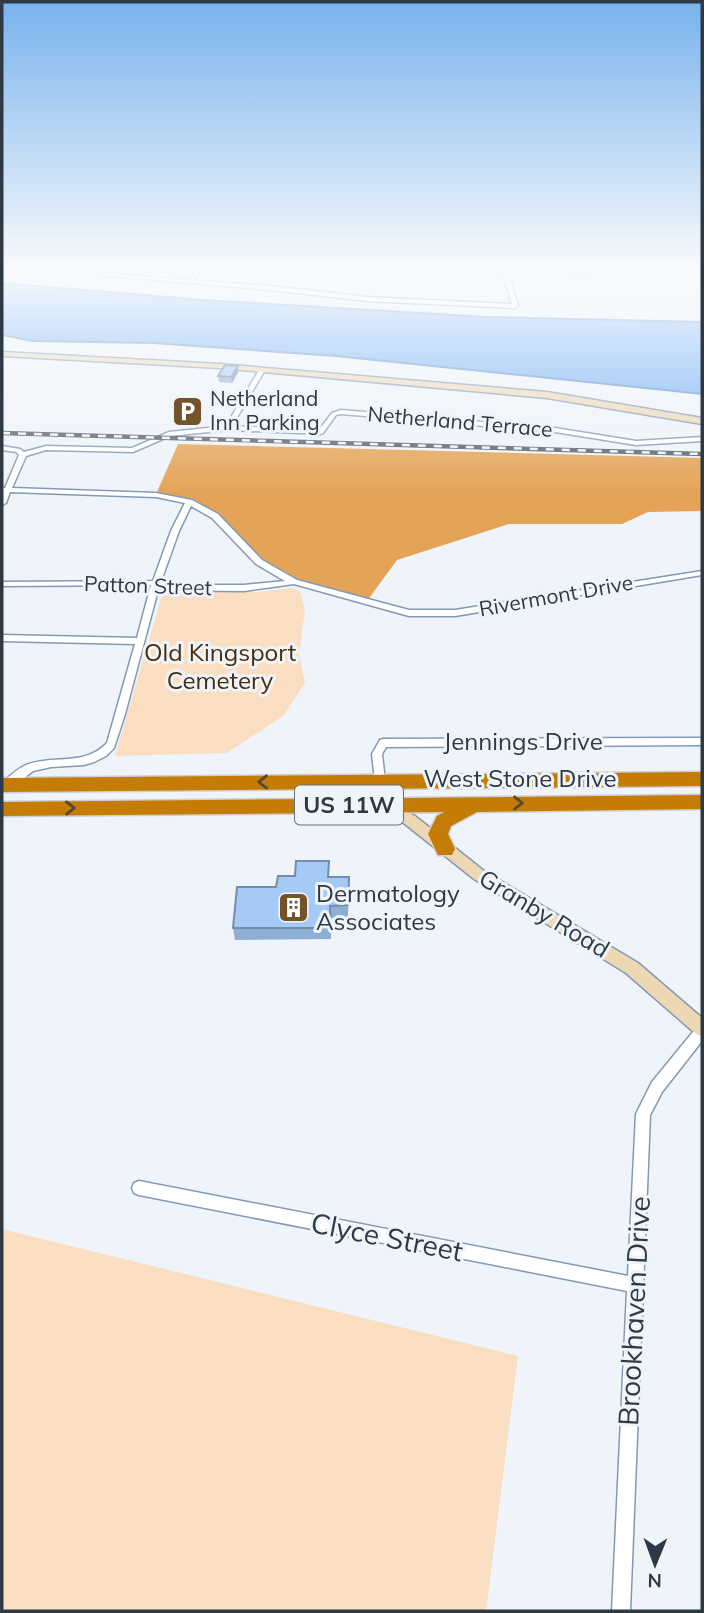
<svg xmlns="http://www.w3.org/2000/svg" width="704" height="1613" font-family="Mulish,sans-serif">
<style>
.green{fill:#f9dec1}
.forest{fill:#e4a356}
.water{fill:#70aff5;stroke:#5c8cc0;stroke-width:2}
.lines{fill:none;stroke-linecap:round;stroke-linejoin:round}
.street-casing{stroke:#839ab4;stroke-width:3}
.secondary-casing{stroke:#839ab4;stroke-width:3}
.highway-casing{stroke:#cdcfd2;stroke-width:3}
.street{fill:#fff;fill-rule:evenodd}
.secondary{fill:#eed8b4;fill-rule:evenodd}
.highway{fill:#c57c04;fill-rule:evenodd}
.rail-casing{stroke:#555e68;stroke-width:4.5}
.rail{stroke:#eff4fa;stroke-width:2.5;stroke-dasharray:8;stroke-linecap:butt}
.wall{fill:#8eaed3}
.shaded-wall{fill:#748dac}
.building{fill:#a5caf5;stroke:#748dac;stroke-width:2}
.oneway{stroke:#544a34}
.labels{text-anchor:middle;stroke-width:6;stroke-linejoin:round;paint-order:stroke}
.far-poi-label{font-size:21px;fill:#2f3944;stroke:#eff4fa;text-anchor:start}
.far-street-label{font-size:21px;fill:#2f3944;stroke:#eff4fa}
.shield{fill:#eff4fa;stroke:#69717b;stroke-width:2}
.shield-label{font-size:23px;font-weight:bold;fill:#2f3944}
.park-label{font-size:24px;fill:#472d0b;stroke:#eff4fa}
.street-label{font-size:24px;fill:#2f3944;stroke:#eff4fa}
.poi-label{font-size:24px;fill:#2f3944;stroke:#eff4fa;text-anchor:start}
.near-street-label{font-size:28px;fill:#2f3944;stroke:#eff4fa}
</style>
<rect width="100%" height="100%" fill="#eff4fa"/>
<!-- green -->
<path class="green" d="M 291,588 L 300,591 L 305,611 L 299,654 L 305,683 L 283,716 L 227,753 L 115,756 L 162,595 L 173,591 L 259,592 Z
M 2,1229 L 518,1356 L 486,1611 L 2,1611 Z"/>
<!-- forest -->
<path class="forest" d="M 178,444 L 702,458 L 702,511 L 648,512 L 622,524 L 509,524 L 397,560 L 367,601 L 294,582 L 275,572 L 215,516 L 189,502 L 157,492 Z"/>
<!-- water -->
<path class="water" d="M 2,283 L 203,300 L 488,317 L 702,322 L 702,394 L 336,356 L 154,343 L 32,341 L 2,335 Z"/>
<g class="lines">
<defs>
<path id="street" d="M 28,269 L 54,269 L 189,280 L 197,269 L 202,269 L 194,280 L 270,286 L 367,297 L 512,304 L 504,278 L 498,269 L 503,269 L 510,278 L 518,306 L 515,308 L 367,301 L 270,290 Z
M 595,269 L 604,269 L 575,279 L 572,277 Z
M 262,368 L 265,370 L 232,426 L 319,430 L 332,413 L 341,410 L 555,428 L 636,441 L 702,437 L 702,441 L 636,445 L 555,432 L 341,414 L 336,415 L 323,433 L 321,434 L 228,430 L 170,436 L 133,452 L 46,450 L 26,456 L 12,488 L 156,493 L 192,500 L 218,514 L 262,560 L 297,580 L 409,610 L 455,610 L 702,571 L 702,575 L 455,616 L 409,616 L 294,584 L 244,591 L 158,590 L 125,714 L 114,748 L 106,756 L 94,762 L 84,765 L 51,767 L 33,771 L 11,788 L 3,788 L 2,785 L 3,782 C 10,776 17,769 26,765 C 54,754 84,767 107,743 L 135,644 L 2,641 L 2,635 L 137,638 L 151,585 L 2,586 L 2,582 L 153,581 L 171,531 L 185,503 L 156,497 L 10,492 L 6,503 L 2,505 L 2,488 L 5,488 L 19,455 L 16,452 L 2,450 L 2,446 L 20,449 L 24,452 L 46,446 L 132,448 L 169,432 L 226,426 L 259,370 ZM 191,506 L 212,518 L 256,564 L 285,581 L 244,585 L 162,585 L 160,584 L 179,531 Z
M 702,738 L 702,745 L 386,747 L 382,754 L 385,781 L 380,785 L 375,781 L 372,754 L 380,740 L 383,739 Z
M 702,1025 L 702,1041 L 662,1092 L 650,1115 L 630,1611 L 612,1611 L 627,1291 L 139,1195 L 134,1193 L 132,1188 L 134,1183 L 139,1181 L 628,1276 L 636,1114 L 652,1082 L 697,1027 Z"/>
<path id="secondary" d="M 2,352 L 220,364 L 547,392 L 702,418 L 702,424 L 547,398 L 220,368 L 2,356 Z
M 383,800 L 415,816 L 484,871 L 638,963 L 702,1018 L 702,1036 L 696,1034 L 626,973 L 474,879 L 405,824 L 378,809 L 376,805 L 378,801 Z"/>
<path id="highway" d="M 702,772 L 702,786 L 2,792 L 2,778 Z
M 702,795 L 702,809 L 477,812 L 451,826 L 448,834 L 455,849 L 452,855 L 438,855 L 428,834 L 437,816 L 444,812 L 2,816 L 2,802 Z"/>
</defs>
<!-- street casing -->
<use href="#street" class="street-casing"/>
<!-- secondary casing -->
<use href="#secondary" class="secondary-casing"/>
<!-- highway casing -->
<use href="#highway" class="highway-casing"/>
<!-- street -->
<use href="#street" class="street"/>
<!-- secondary -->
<use href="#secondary" class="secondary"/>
<!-- highway -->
<use href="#highway" class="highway"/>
<defs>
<path id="rail" d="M 2,433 L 702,454"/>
</defs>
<!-- rail casing -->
<use href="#rail" class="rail-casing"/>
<!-- rail -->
<use href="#rail" class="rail"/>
</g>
<!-- wall -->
<path class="wall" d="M 238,366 L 238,372 L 232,383 L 219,382 L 218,376 Z
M 329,877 L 349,877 L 348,917 L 331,918 L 331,939 L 235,940 L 233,928 L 276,887 Z"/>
<!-- shaded-wall -->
<path class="shaded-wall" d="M 238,366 L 238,372 L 232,383 L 231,377 Z"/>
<!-- building -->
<path class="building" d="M 225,365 L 238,366 L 231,377 L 218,376 Z
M 296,861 L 329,861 L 328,877 L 349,877 L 348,905 L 330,906 L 331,928 L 233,928 L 237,887 L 276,887 L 278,876 L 295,876 Z"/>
<!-- one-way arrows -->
<defs><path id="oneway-chevron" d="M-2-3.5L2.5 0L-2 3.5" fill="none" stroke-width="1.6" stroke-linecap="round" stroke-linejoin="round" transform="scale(1.75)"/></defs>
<g class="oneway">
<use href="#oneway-chevron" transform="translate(263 782) rotate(179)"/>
<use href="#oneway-chevron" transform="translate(518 803)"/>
<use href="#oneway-chevron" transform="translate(70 808) rotate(-1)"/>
</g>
<!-- sky -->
<linearGradient id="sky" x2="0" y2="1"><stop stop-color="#78b2ed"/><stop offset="0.54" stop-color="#f8fafd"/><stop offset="1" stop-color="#f8fafd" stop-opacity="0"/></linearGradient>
<rect width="704" height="495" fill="url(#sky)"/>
<!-- icons -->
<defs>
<symbol id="parking-square" viewBox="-11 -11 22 22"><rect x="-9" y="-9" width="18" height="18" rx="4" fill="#74522a" stroke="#eff4fa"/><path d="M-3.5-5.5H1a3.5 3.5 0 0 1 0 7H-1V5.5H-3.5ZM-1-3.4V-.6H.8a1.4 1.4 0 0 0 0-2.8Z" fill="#fff"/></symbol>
<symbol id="building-square" viewBox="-11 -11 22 22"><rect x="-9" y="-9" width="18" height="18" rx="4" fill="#74522a" stroke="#eff4fa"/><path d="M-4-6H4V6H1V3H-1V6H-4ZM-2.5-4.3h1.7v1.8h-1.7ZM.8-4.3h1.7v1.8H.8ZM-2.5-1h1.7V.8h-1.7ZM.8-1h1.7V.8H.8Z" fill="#fff"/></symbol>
</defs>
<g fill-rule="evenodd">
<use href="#parking-square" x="170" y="394" width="35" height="35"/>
<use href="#building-square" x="276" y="890" width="35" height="35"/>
</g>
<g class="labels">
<!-- far-poi labels -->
<g class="far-poi-label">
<text x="210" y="406">Netherland<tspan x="210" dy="24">Inn Parking</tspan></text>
</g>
<!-- far-street labels -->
<g class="far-street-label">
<text transform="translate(460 422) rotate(5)" y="7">Netherland Terrace</text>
<text transform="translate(148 586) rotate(2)" y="7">Patton Street</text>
<text transform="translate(556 596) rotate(-10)" y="7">Rivermont Drive</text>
</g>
<!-- shield labels -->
<rect class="shield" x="295" y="785.5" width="108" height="39" rx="5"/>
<g class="shield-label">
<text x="349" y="813">US 11W</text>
</g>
<!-- park labels -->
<g class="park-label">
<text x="220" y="661">Old Kingsport<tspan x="220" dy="28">Cemetery</tspan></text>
</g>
<!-- street labels -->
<g class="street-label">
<text x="523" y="750">Jennings Drive</text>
<text x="520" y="787">West Stone Drive</text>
<text transform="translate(544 914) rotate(31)" y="8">Granby Road</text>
</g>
<!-- poi labels -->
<g class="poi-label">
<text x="316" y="902">Dermatology<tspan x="316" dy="28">Associates</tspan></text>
</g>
<!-- near-street labels -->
<g class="near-street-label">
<text transform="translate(387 1237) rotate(11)" y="10">Clyce Street</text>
<text transform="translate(634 1311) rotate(-87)" y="10">Brookhaven Drive</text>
</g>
</g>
<!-- border -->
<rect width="704" height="1613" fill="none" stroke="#2f3944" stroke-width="7"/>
<!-- north arrow -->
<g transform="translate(655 1564) rotate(181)" stroke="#eff4fa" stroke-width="5" paint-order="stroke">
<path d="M0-5L12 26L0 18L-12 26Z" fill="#2f3944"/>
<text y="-10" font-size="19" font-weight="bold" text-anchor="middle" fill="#2f3944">N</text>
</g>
</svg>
